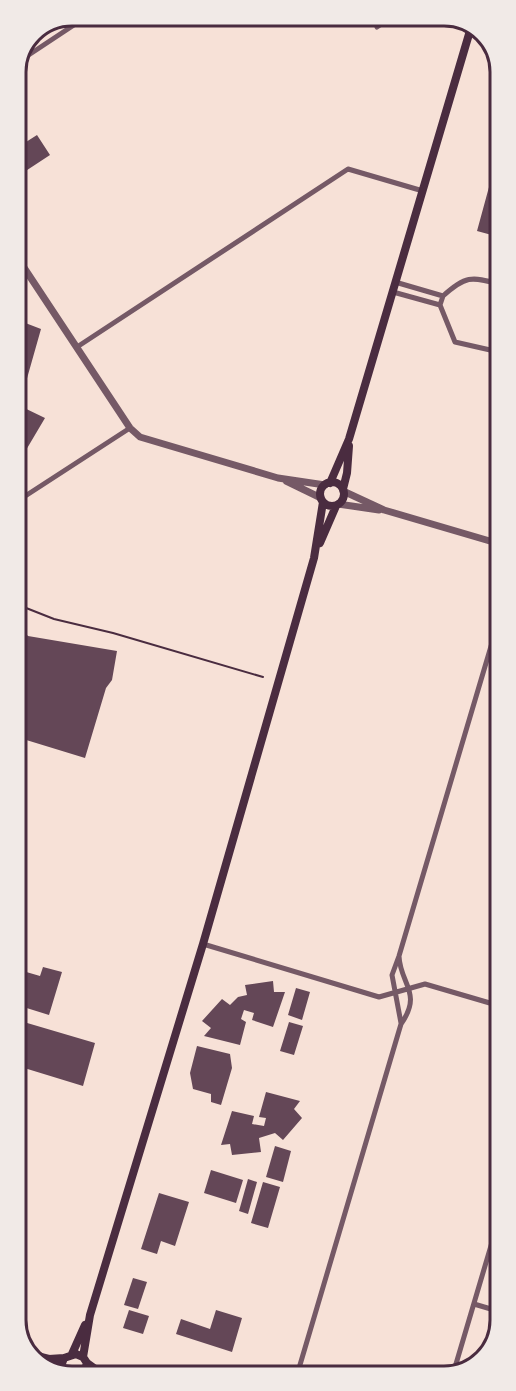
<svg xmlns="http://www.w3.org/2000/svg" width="516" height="1391" font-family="Montserrat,sans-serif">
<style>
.building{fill:#644757}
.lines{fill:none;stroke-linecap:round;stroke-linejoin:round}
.path{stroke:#4a2c40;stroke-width:2}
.minor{stroke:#755966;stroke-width:5}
.tertiary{stroke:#755966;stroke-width:7}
.secondary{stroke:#4a2c40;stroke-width:8}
.rim{fill:none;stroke:#4a2c40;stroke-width:3}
</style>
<rect width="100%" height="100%" fill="#f7e1d7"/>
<!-- building -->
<path class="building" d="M 15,100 L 23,112 L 15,117 Z
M 37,135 L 50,155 L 15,178 L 15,149 Z
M 492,176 L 499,178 L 499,237 L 477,231 Z
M 15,319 L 41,329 L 24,389 L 16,385 Z
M 16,404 L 45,418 L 16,467 Z
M 16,623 L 28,636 L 117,651 L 112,680 L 106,688 L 85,758 L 23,739 L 27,727 L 16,721 L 16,692 L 26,659 L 16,656 Z
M 43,967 L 62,972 L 49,1015 L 17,1005 L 16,969 L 40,976 Z
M 273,981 L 274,992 L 285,992 L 273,1027 L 252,1020 L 254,1013 L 244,1010 L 241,1019 L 246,1022 L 240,1045 L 204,1036 L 211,1028 L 202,1021 L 222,999 L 230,1005 L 238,997 L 247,995 L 245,985 Z
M 296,988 L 310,992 L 302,1020 L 288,1015 Z
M 17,1020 L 95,1043 L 83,1086 L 21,1067 L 26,1049 L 18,1046 L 17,1050 Z
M 289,1022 L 303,1026 L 294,1055 L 280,1051 Z
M 197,1046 L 230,1054 L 232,1068 L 221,1105 L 211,1102 L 211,1094 L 193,1089 L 190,1073 Z
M 266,1092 L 300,1101 L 294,1109 L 302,1118 L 283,1140 L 275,1133 L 259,1138 L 261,1152 L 232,1155 L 230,1144 L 221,1145 L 232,1111 L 254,1116 L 252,1124 L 264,1126 L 266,1118 L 259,1117 Z
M 275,1146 L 291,1151 L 283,1182 L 266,1177 Z
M 211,1170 L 243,1180 L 236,1203 L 204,1193 Z
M 248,1179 L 257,1182 L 248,1214 L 239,1211 Z
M 263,1182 L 280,1187 L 268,1228 L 251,1223 Z
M 159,1193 L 189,1202 L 175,1246 L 161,1241 L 157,1254 L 141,1249 Z
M 133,1278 L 147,1282 L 138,1309 L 124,1305 Z
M 129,1310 L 149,1316 L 143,1334 L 123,1328 Z
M 216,1310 L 242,1318 L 232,1352 L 176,1334 L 181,1319 L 210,1329 Z"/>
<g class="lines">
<!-- path -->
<path class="path" d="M 16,604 L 54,619 L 113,633 L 263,677"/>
<!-- minor -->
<path class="minor" d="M 377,27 L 395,15
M 18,62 L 89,15
M 395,282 L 443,296
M 499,284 C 471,276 465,276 443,296 L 440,305 L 455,342 L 499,352
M 393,292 L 440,305
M 77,347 L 348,169 L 423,191
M 16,502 L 130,428
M 497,543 L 500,534
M 203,944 L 379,997 L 425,984 L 500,1006
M 401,1023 L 392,975 L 399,956 L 500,616
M 474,1304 L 501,1312
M 453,1374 L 501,1212
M 297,1375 L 401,1024 C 423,993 400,984 399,956"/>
<!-- tertiary -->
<path class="tertiary" d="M 15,254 L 130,428 L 140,437 L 278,478 L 325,485
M 286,481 L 321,498
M 343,491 L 384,510 L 500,544
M 338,504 L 379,510"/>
<!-- secondary -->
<path class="secondary" d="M320 494a12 12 0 1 1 24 0a12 12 0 1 1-24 0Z
M 330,483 L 349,439 L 472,24
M 343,489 L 347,473 L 349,446
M 320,543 L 336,506
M 29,1354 L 49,1359 L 64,1358
M 72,1354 L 85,1325
M 83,1357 L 90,1315 L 203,944 L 314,558 L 323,502
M 87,1363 L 105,1376
M 64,1374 L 61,1366 L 64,1358 L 76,1354 L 83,1357 L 87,1363 L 83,1376"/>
</g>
<!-- crop -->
<path d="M0 0H516V1391H0ZM72 26H444A46 46 0 0 1 490 72V1320A46 46 0 0 1 444 1366H72A46 46 0 0 1 26 1320V72A46 46 0 0 1 72 26Z" fill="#f1eae7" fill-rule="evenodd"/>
<path class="rim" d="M72 26H444A46 46 0 0 1 490 72V1320A46 46 0 0 1 444 1366H72A46 46 0 0 1 26 1320V72A46 46 0 0 1 72 26Z"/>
</svg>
